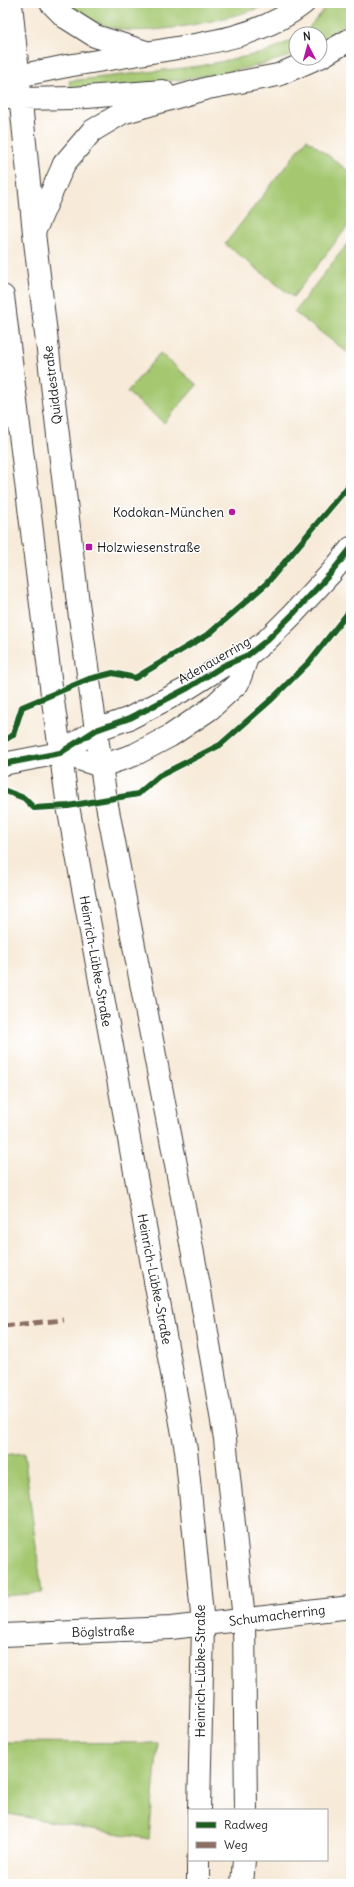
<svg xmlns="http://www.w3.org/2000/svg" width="354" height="1887" font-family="Delius,sans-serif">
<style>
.green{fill:#a4c770;stroke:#607246}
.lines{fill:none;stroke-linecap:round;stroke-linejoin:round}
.minor-casing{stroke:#3d3b38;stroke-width:24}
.major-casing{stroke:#3d3b38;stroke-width:24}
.highway-casing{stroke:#3d3b38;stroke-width:24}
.minor{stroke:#fff;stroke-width:22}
.major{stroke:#fff;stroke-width:22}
.highway{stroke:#fff;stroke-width:22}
.quiet{stroke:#8d6e63;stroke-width:5;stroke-dasharray:10 5;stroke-linecap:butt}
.cycleway-casing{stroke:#fff;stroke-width:8}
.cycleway{stroke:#1b5e20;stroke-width:6}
.poi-dot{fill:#b5179e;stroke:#fff;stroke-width:1.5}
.labels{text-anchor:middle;stroke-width:3;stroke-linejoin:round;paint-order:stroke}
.street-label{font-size:13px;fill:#1c1c1c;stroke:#fff}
.poi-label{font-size:13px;fill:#1c1c1c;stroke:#fff;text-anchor:end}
</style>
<rect width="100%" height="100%" fill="#fff"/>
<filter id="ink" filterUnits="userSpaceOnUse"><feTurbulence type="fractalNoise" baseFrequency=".025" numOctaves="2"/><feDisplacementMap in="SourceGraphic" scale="8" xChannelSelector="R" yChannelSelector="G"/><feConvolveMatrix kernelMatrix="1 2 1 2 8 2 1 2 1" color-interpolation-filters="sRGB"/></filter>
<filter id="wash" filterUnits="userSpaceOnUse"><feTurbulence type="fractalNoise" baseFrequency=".012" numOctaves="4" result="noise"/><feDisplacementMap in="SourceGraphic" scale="16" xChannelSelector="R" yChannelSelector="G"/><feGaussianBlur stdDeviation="0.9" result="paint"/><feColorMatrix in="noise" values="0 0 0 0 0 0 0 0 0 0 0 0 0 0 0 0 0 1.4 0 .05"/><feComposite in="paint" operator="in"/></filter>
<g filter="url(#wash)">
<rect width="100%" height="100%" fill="#f7ead8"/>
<!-- green -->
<path class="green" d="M 66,3 L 273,3 C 235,18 157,36 117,29 C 100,26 79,15 66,3 Z
M 330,3 L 351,3 L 351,20 L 320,42 L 320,34 L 306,34 L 311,25 Z
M 296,38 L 296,54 C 224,79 147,83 71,91 L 69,81 L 200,66 L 267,52 Z
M 307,139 L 351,173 L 351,222 L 293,297 L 225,244 Z
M 351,239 L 351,355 L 294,312 Z
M 160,353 L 197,385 L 164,423 L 127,392 Z
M 24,1453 L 42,1593 L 3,1596 L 3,1455 Z
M 3,1742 L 158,1743 L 149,1839 L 3,1813 Z"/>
</g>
<g filter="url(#ink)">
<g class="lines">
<defs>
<path id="minor" d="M 60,753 L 101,766 L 134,755 L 170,736 L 210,709 L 238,683 L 248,655
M 3,764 L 60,753 L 96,730 L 130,718 L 188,688 L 223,666 L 248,655 L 267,640 L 293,614 L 331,573 L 351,548
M 3,1635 L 171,1628 L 351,1607"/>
<path id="major" d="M 11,3 L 34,233 L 78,603 L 106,800 L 199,1285 L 225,1439 L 244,1619 L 246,1810
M 51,3 L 65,17
M 5,82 L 18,76 L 67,66
M 3,96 L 20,99 L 73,98
M 35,230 L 64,164
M 3,296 L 52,694 L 68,806 L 186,1450 L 203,1624 L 199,1810
M 198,1884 L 198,1860
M 242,1884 L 244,1860"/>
<path id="highway" d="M 65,17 L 95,36 L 146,52
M 320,57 L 351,39
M 67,66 C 98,61 128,56 158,51 C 209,43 263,36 304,3
M 73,98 L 163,91
M 64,164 L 92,131 L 122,113 L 208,88 L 278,75 L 317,58"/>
</defs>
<!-- minor casing -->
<use href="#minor" class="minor-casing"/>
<!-- major casing -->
<use href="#major" class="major-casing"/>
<!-- highway casing -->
<use href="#highway" class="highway-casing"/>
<!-- minor -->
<use href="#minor" class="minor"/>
<!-- major -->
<use href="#major" class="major"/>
<!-- highway -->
<use href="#highway" class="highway"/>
<!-- quiet -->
<path class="quiet" d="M 3,1326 L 64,1320"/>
<defs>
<path id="cycleway" d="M 3,741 L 13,735 L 22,707 L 89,679 L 113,673 L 135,678 L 210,633 L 267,583 L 351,483
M 3,764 L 60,753 L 96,730 L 130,718 L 188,688 L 223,666 L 248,655 L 267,640 L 293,614 L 331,573 L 351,548
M 3,790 L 24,798 L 34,808 L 68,806 L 138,794 L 159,776 L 220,745 L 272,699 L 309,662 L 351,609"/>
</defs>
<!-- cycleway casing -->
<use href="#cycleway" class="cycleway-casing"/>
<!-- cycleway -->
<use href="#cycleway" class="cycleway"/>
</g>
</g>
<!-- markers -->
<g class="poi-dot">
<circle cx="232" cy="512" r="4"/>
<rect x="85" y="543" width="8" height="8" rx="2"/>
</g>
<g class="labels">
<!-- street labels -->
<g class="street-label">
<text transform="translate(52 385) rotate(-97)" y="5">Quiddestraße</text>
<text transform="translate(214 660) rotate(-30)" y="5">Adenauerring</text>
<text transform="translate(96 961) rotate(80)" y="5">Heinrich-Lübke-Straße</text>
<text transform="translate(155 1279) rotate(79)" y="5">Heinrich-Lübke-Straße</text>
<text transform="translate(277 1615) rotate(-7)" y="5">Schumacherring</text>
<text transform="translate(103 1631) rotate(-2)" y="5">Böglstraße</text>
<text transform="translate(200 1671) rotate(-90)" y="5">Heinrich-Lübke-Straße</text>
</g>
<!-- poi labels -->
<g class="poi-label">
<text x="224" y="517">Kodokan-München</text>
<text x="97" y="552" text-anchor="start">Holzwiesenstraße</text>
</g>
</g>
<!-- margin -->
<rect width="354" height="1887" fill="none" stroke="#fff" stroke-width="16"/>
<!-- legend -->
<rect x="188" y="1809" width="140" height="52" fill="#ffffff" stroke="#a4a4a4"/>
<rect x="196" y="1822" width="20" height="6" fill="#1b5e20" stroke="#a4a4a4"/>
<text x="224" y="1829" font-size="12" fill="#1c1c1c">Radweg</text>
<rect x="196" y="1842" width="20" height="6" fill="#8d6e63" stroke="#a4a4a4"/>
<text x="224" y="1849" font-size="12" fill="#1c1c1c">Weg</text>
<!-- north arrow -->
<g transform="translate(308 46) rotate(354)"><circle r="19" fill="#ffffff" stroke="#a4a4a4"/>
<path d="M0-3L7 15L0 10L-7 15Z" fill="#b5179e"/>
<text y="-6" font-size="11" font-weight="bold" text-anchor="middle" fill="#1c1c1c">N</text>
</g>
</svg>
